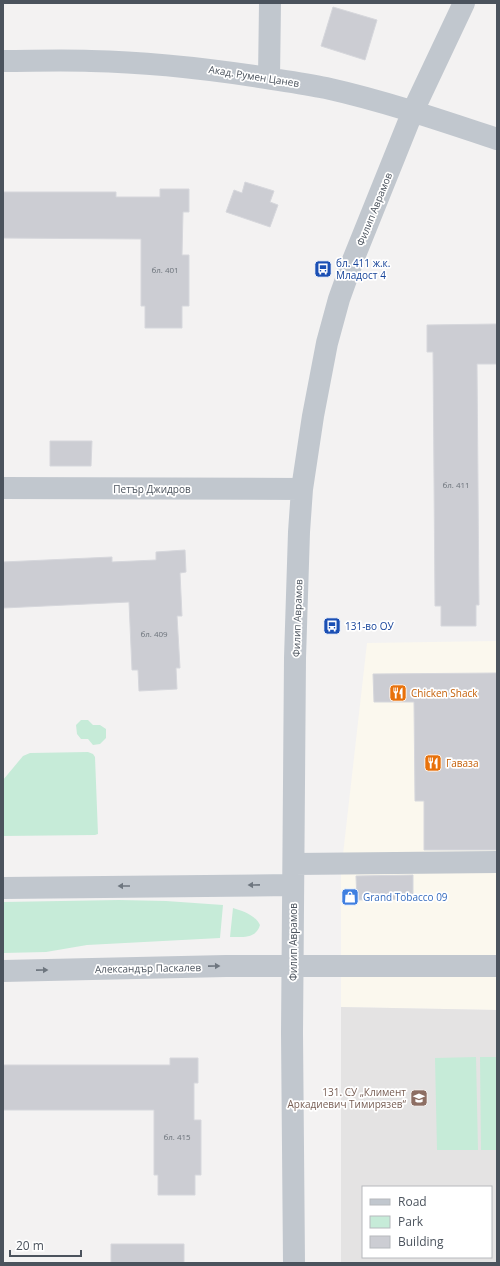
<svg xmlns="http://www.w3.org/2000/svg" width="500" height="1266" font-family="'Open Sans',sans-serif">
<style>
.commercial{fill:#fbf8ee}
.education{fill:#e4e3e3;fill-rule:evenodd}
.green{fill:#c6ebd8}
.building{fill:#cccdd3;stroke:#d6d7dc}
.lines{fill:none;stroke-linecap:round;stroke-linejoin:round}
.minor{stroke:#c1c7ce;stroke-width:22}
.oneway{fill:#6e767f}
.labels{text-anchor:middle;stroke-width:3.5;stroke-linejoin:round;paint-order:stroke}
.number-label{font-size:8px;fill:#6b727a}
.street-label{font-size:10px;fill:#4b535d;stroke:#fff}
.transit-label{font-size:10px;fill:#164399;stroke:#fff;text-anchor:start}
.food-label{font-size:10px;fill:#c56008;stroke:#fff;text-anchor:start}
.shop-label{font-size:10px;fill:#366cbe;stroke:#fff;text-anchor:start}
.education-label{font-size:10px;fill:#785e54;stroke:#fff;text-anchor:end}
</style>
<rect width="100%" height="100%" fill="#f3f2f2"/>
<!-- commercial -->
<path class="commercial" d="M 497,641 L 497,1010 L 341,1007 L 341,872 L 367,643 Z"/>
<!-- education -->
<path class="education" d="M 341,1007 L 497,1010 L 497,1263 L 341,1263 ZM 363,1187 L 491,1187 L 491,1257 L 363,1257 Z"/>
<!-- green -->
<path class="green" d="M 81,720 L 88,720 L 93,725 L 100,725 L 106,729 L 106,738 L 100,744 L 93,745 L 88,739 L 81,739 L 77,734 L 76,725 Z
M 88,752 L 93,754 L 95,757 L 98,834 L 95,835 L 3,836 L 3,780 L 23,756 L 30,753 Z
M 119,900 L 166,901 L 223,905 L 220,938 L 87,945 L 46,952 L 3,953 L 3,902 Z
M 233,908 C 243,911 255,915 260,925 C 256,939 242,937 230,937 Z
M 476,1057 L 478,1150 L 437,1150 L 435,1058 Z
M 480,1057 L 497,1057 L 497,1150 L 481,1150 Z"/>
<!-- building -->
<path class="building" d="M 333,7 L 377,20 L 365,60 L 321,46 Z
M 245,182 L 274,191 L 270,202 L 278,205 L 270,227 L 226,212 L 234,190 L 242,193 Z
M 160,189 L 189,189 L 189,212 L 183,212 L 182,255 L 189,255 L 189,306 L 182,306 L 182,328 L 145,328 L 145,306 L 141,306 L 141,239 L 3,238 L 3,192 L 116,192 L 116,197 L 160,197 Z
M 497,324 L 497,364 L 477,364 L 479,605 L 476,605 L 476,626 L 441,626 L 441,606 L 435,606 L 433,352 L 427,352 L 427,325 Z
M 50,441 L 92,441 L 91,466 L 50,466 Z
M 185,550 L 186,572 L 180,573 L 182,616 L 177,616 L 180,668 L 176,668 L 177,689 L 139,691 L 138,670 L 132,670 L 129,602 L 3,608 L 3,562 L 112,557 L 112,562 L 156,560 L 156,552 Z
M 497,673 L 497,850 L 424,850 L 424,801 L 415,801 L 414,702 L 374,702 L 373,674 Z
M 413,875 L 413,899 L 357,900 L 356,876 Z
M 170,1058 L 198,1058 L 198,1083 L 194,1083 L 194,1120 L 201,1120 L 201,1175 L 195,1175 L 195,1195 L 158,1195 L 158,1175 L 154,1175 L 154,1110 L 3,1110 L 3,1065 L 170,1065 Z
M 111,1244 L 184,1244 L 184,1263 L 111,1263 Z"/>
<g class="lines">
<!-- minor -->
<path class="minor" d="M 3,61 C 32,61 62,60 91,61 C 146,62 200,68 254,76 C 278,80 302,83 326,88 C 384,101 440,120 497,139
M 269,78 L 270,3
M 3,488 L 302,489
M 294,864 L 497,862
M 3,888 L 293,885
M 3,971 L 226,966 L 497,966
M 294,1263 L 292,1033 L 295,658 L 299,532 L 302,489 L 313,416 L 327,343 L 339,299 L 353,260 L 413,111 L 464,3"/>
</g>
<!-- one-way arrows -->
<defs><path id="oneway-solid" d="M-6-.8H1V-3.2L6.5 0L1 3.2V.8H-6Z"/></defs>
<g class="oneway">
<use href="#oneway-solid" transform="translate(254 885) rotate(179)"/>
<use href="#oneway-solid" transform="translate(124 886) rotate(180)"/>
<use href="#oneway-solid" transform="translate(214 966) rotate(-1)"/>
<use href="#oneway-solid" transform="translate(42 970) rotate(-1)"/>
</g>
<!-- icons -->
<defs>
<symbol id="bus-square" viewBox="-11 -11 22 22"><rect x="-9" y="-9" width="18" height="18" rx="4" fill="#1a4fb4" stroke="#fff"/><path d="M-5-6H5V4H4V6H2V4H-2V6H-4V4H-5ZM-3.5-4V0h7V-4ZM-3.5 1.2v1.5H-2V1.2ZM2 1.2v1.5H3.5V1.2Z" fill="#fff"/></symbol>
<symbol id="restaurant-square" viewBox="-11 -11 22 22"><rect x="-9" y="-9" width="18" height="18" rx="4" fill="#e8710a" stroke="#fff"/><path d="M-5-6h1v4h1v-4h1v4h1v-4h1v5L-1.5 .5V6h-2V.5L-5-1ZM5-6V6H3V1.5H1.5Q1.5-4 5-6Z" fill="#fff"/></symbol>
<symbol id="shop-square" viewBox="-11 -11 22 22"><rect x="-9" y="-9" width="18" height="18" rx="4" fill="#3f7fe0" stroke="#fff"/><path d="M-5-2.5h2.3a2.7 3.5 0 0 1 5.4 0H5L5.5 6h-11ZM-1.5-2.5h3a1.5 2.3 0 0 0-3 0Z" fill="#fff"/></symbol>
<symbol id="school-square" viewBox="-11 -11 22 22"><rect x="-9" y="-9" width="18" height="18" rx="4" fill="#8d6e63" stroke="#fff"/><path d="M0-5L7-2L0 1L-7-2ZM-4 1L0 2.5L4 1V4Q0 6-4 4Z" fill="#fff"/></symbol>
</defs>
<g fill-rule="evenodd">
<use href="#bus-square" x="313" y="259" width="20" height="20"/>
<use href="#bus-square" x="322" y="616" width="20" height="20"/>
<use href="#restaurant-square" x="388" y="683" width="20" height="20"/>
<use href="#restaurant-square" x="423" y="753" width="20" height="20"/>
<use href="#shop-square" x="340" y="887" width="20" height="20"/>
<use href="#school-square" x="409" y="1088" width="20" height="20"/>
</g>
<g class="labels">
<!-- number labels -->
<g class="number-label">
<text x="165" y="273">бл. 401</text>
<text x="456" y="488">бл. 411</text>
<text x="154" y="637">бл. 409</text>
<text x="177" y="1140">бл. 415</text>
</g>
<!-- street labels -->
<g class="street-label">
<text transform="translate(254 76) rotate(9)" y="4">Акад. Румен Цанев</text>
<text transform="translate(374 209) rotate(-68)" y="4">Филип Аврамов</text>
<text x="152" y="493">Петър Джидров</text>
<text transform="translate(297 618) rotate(-88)" y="4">Филип Аврамов</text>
<text transform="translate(293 942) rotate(-90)" y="4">Филип Аврамов</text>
<text transform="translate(148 968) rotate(-1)" y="4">Александър Паскалев</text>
</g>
<!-- transit labels -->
<g class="transit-label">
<text x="336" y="267">бл. 411 ж.к.<tspan x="336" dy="12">Младост 4</tspan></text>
<text x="345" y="630">131-во ОУ</text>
</g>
<!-- food labels -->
<g class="food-label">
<text x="411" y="697">Chicken Shack</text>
<text x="446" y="767">Гаваза</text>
</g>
<!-- shop labels -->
<g class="shop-label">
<text x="363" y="901">Grand Tobacco 09</text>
</g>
<!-- education labels -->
<g class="education-label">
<text x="406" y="1096">131. СУ „Климент<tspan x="406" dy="12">Аркадиевич Тимирязев“</tspan></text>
</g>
</g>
<!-- border -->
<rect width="500" height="1266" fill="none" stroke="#4b535d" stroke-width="8"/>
<!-- legend -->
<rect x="362" y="1186" width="130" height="72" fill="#ffffff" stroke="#b7babe"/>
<rect x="370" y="1199" width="20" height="6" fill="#c1c7ce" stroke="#b7babe"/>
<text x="398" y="1206" font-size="12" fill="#4b535d">Road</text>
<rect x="370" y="1216" width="20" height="12" fill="#c6ebd8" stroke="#b7babe"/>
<text x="398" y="1226" font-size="12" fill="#4b535d">Park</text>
<rect x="370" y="1236" width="20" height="12" fill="#cccdd3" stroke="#b7babe"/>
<text x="398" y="1246" font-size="12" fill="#4b535d">Building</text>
<!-- scale -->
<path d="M10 1250v6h71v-6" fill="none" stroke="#4b535d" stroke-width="2"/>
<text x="16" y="1250" font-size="12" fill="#4b535d" stroke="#ffffff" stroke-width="3" paint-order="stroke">20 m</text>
</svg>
